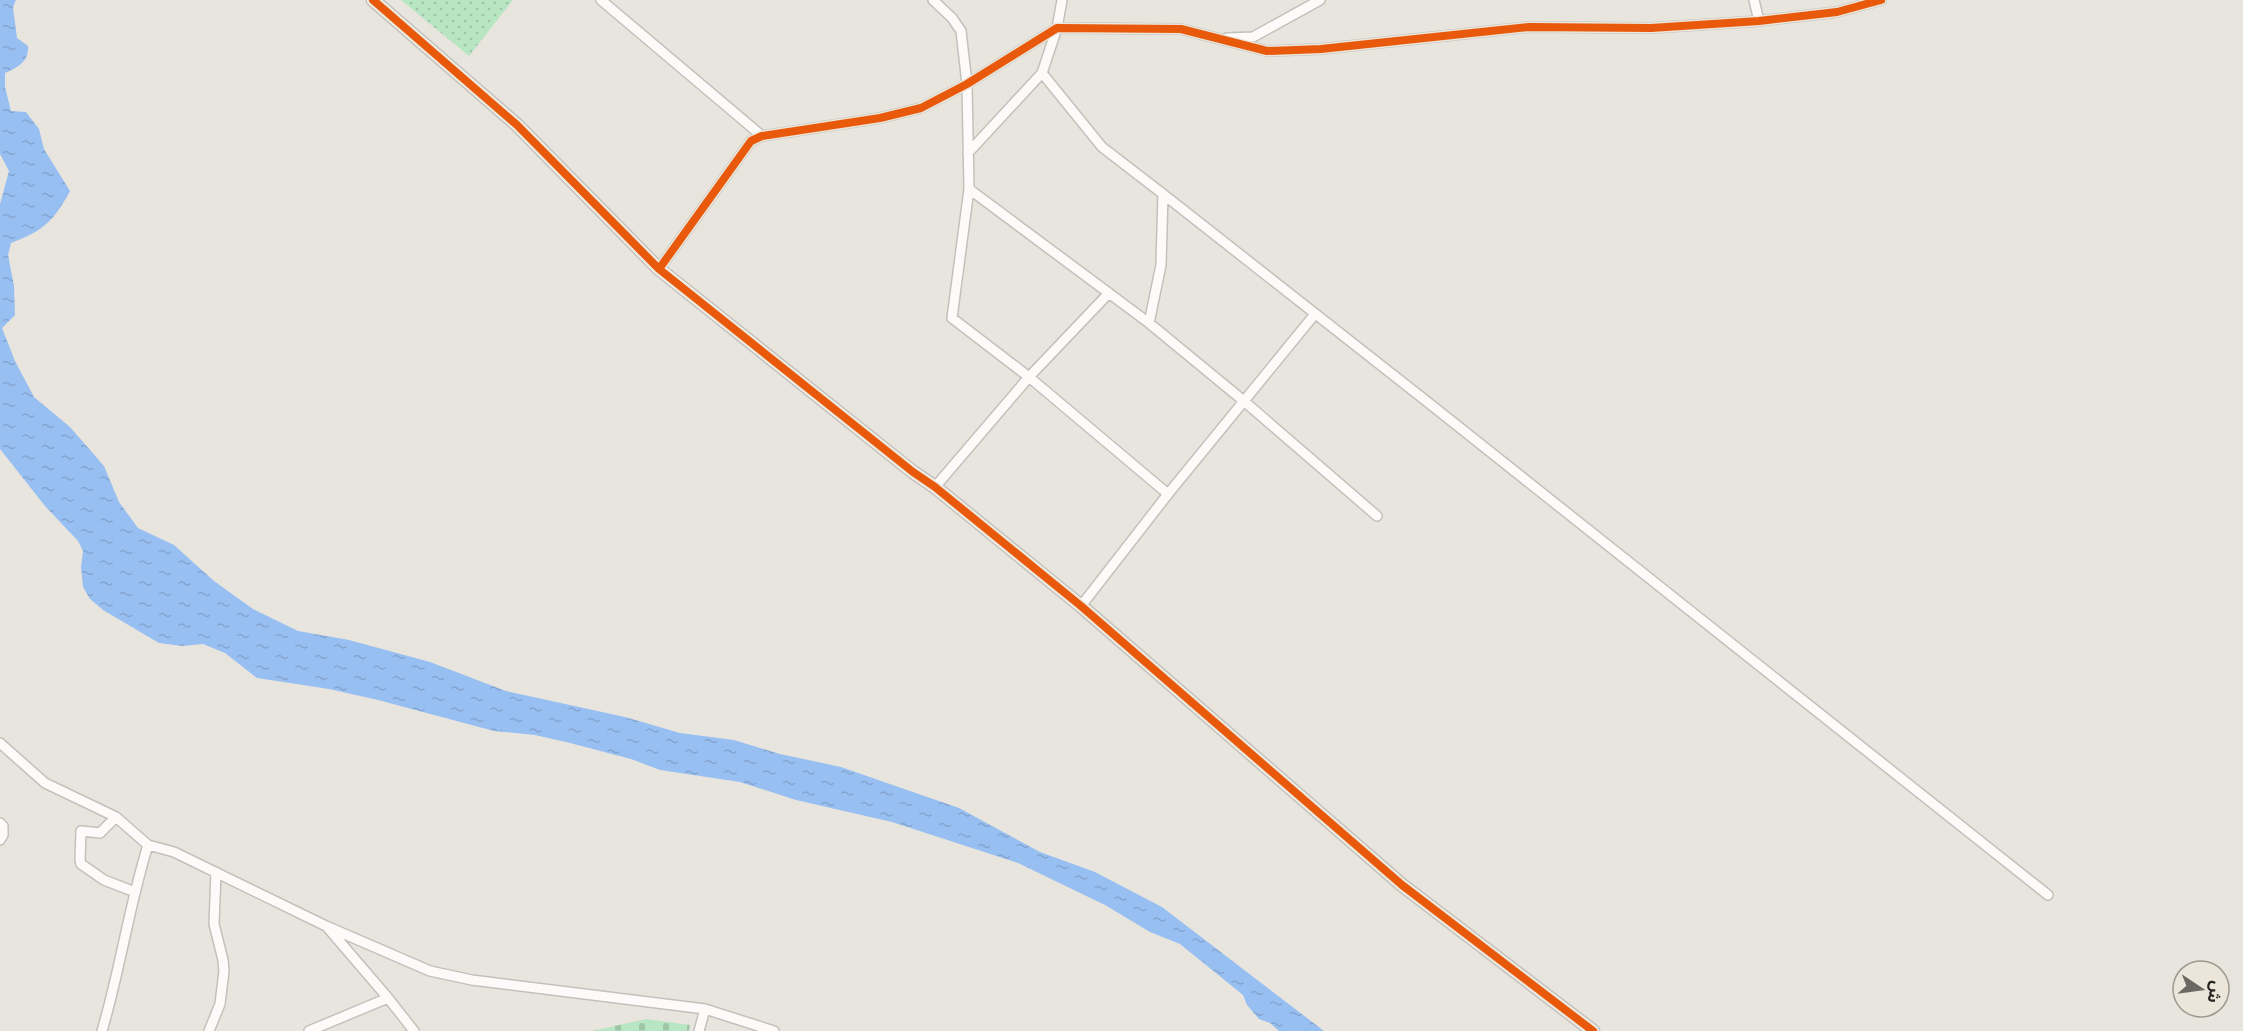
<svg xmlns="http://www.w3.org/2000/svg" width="2243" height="1031" font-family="'Zilla Slab','Noto Sans Arabic',serif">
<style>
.grass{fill:url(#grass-dots)}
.cemetery{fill:url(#cemetery-stones)}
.water{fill:url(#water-ripples)}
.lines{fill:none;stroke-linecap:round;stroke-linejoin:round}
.minor-casing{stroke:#c3c1bc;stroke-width:12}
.tertiary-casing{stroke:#c3c1bc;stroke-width:15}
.minor{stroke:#fcfbfa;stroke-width:9}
.tertiary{stroke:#fcfbfa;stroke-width:12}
.cycleway-casing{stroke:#ece6da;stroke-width:11}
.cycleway{stroke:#e8590c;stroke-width:8}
</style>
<defs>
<pattern id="grass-dots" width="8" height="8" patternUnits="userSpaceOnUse" patternTransform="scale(1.5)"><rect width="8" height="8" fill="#b8e6c3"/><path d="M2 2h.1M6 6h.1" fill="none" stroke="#9ec5a7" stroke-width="1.8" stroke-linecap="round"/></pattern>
<pattern id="cemetery-stones" width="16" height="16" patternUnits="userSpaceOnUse" patternTransform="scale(1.5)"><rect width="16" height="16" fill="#b8e6c3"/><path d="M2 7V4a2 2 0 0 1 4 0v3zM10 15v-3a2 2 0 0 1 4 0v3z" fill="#9ec5a7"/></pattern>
<pattern id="water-ripples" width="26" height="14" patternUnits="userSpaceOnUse" patternTransform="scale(1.5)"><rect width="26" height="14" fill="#98bff2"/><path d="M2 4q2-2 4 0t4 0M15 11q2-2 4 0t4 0" fill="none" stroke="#83a4cf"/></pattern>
</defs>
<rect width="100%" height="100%" fill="#e8e5de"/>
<!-- grass -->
<path class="grass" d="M 401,0 L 513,0 L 469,56 Z"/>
<!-- cemetery -->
<path class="cemetery" d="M 646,1019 L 690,1025 L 689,1031 L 592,1031 Z"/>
<!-- water -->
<path class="water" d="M 0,0 L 16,0 L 13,7 L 17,38 L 28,46 C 29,62 18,67 5,73 L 5,87 L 11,111 L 26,112 L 39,129 L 44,149 L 70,191 C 54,221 43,231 11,243 L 8,255 L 14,286 L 15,315 L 2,328 L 15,361 L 34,397 L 70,427 L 104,466 L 119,502 L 138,528 L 174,545 L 214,581 L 253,609 L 298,631 L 349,640 L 430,662 L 506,691 L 625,717 L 680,733 L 734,740 L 780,754 L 841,767 L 959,808 L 1040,852 L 1095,872 L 1162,907 L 1324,1031 L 1279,1031 L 1270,1023 L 1259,1019 L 1247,1005 L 1243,995 L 1180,944 L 1150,932 L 1105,905 L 1018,863 L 892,822 L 796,800 L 740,782 L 660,770 L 631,759 L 570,743 L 535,735 L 494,731 L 378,700 L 329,689 L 257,678 L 225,653 L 203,644 L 182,646 L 159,643 L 103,610 L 90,599 L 83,587 L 81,567 L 83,551 L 78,541 L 45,506 L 0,449 L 0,204 L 9,171 L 0,154 Z"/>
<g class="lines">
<defs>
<path id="minor" d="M 601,0 L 762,136
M 933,0 L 952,18 L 961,31 L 967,84 L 969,189 L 952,318 L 1029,377 L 1168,494
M 1754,0 L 1759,21
M 1227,38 L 1253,37 L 1320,0
M 1042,73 L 1102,147 L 1163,194 L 1161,265 L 1149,323
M 968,153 L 1042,73 L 1057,28 L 1062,0
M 969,189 L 1149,323 L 1245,402 L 1377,516
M 1163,194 L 1425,400 L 2048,895
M 659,269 L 751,141 L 762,136 L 880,118 L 921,108 L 967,84 L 1057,28 L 1181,29 L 1267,51 L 1321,49 L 1529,27 L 1651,28 L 1759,21 L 1837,12 L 1881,0
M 935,487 L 1029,377 L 1109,293
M 1081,606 L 1168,494 L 1315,314
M 0,743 L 45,783 L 116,817 L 148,845 L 174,852 L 326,926 L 430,971 L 472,980 L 705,1009 L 774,1031
M 116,817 L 100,833 L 81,831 L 80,860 L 81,864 L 104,880 L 135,892
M 0,823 L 3,826 L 3,835 L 0,840
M 328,928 L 388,998 L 414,1031
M 102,1031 C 120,970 129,906 148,845
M 209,1031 L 220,1004 L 224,971 L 223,960 L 214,924 L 216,872
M 309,1031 L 388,998
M 699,1031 L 705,1009"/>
<path id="tertiary" d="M 373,0 L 517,125 L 659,269 L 913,472 L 935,487 L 1081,606 L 1402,885 L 1593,1031"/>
</defs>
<!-- minor casing -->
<use href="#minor" class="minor-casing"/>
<!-- tertiary casing -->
<use href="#tertiary" class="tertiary-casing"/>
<!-- minor -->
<use href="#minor" class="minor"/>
<!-- tertiary -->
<use href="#tertiary" class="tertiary"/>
<defs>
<path id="cycleway" d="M 373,0 L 517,125 L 659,269 L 913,472 L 935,487 L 1081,606 L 1402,885 L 1593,1031
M 659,269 L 751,141 L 762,136 L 880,118 L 921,108 L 967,84 L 1057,28 L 1181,29 L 1267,51 L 1321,49 L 1529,27 L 1651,28 L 1759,21 L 1837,12 L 1881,0"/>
</defs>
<!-- cycleway casing -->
<use href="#cycleway" class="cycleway-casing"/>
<!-- cycleway -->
<use href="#cycleway" class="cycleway"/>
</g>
<!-- north arrow -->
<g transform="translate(2201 989) rotate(103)"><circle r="28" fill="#ece6da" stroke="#9d9990" stroke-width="1.5"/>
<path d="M0-4.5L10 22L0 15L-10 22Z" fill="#6b6863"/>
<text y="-9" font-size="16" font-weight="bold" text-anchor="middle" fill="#272521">ش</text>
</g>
</svg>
